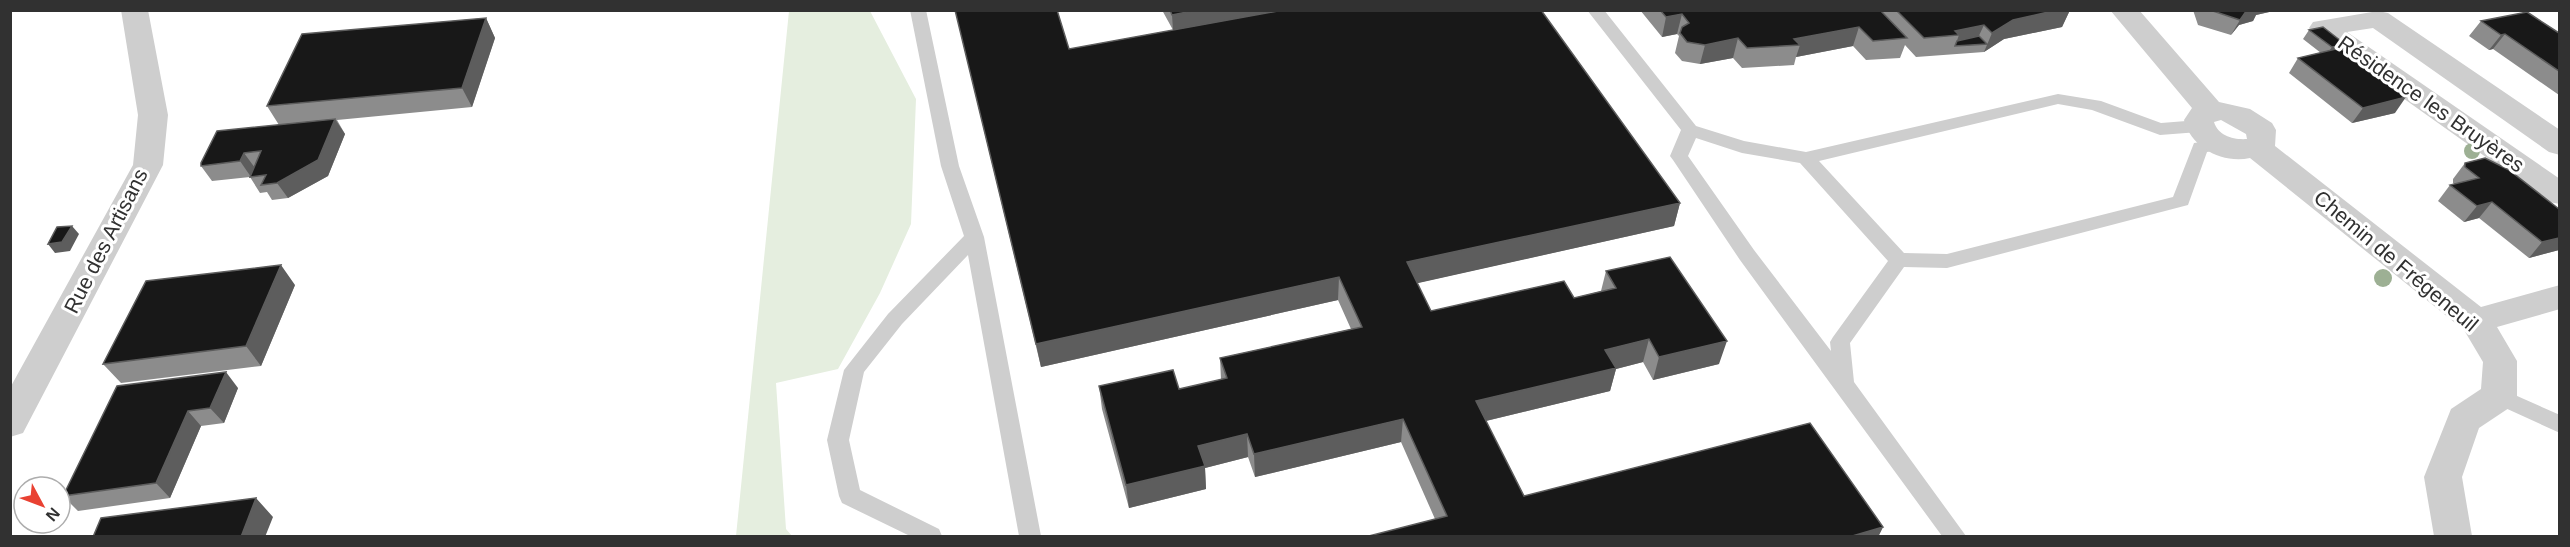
<svg xmlns="http://www.w3.org/2000/svg" width="2570" height="547" font-family="Arial,sans-serif">
<style>
.green{fill:#e5eedf}
.lines{fill:none;stroke-linecap:round;stroke-linejoin:round}
.lane{fill:#cecece;fill-rule:evenodd}
.street{fill:#cecece;fill-rule:evenodd}
.tree{fill:#9db094}
.wall{fill:#8c8c8c}
.shaded-wall{fill:#5d5d5d}
.building{fill:#181818;stroke:#5d5d5d;stroke-width:1.5}
.labels{text-anchor:middle;stroke-width:6;stroke-linejoin:round;paint-order:stroke}
.street-label{font-size:21px;fill:#313131;stroke:#fff}
</style>
<rect width="100%" height="100%" fill="#fff"/>
<!-- green -->
<path class="green" d="M 789,11 L 870,11 L 916,99 L 911,224 L 880,293 L 838,369 L 776,383 L 786,529 L 792,536 L 736,536 Z"/>
<g class="lines">
<!-- lane -->
<path class="lane" d="M 910,10 L 926,10 L 959,166 L 984,237 L 1041,536 L 1019,536 L 968,255 L 902,324 L 864,372 L 849,440 L 860,490 L 939,529 L 942,536 L 910,536 L 842,503 L 839,496 L 827,440 L 844,370 L 888,314 L 964,236 L 941,166 Z
M 1587,10 L 1604,10 L 1696,126 L 1744,141 L 1806,152 L 2058,94 L 2101,101 L 2161,123 L 2199,120 L 2208,126 L 2199,132 L 2160,135 L 2092,110 L 2058,104 L 1819,161 L 1904,253 L 1947,254 L 2173,197 L 2194,143 L 2221,139 L 2230,145 L 2227,149 L 2207,152 L 2188,205 L 1947,268 L 1904,267 L 1850,343 L 1854,382 L 1966,536 L 1942,536 L 1740,260 L 1673,160 L 1670,156 L 1681,130 ZM 1696,138 L 1742,153 L 1800,163 L 1888,261 L 1833,337 L 1830,342 L 1831,351 L 1754,250 L 1688,156 Z
M 2499,388 L 2560,415 L 2560,433 L 2492,402 L 2488,396 L 2492,390 Z"/>
<!-- street -->
<path class="street" d="M 121,10 L 148,10 L 168,115 L 163,165 L 23,433 L 10,437 L 10,388 L 133,165 L 138,115 Z
M 2110,10 L 2139,10 L 2219,102 L 2250,109 L 2272,123 L 2276,130 L 2275,146 L 2481,307 L 2560,285 L 2560,309 L 2497,327 L 2517,361 L 2517,396 L 2512,406 L 2479,428 L 2462,477 L 2472,536 L 2434,536 L 2424,477 L 2451,409 L 2481,389 L 2483,362 L 2464,330 L 2250,158 C 2223,164 2191,148 2184,120 L 2192,108 ZM 2221,120 L 2246,134 L 2247,139 C 2234,140 2218,136 2214,122 Z
M 2378,11 L 2388,13 L 2560,130 L 2560,155 L 2549,152 L 2373,28 L 2347,32 L 2560,179 L 2560,204 L 2549,202 L 2313,34 L 2309,28 L 2313,22 Z"/>
</g>
<!-- trees -->
<g class="tree">
<circle cx="2472" cy="151" r="8"/>
<circle cx="2383" cy="278" r="9"/>
</g>
<!-- wall -->
<path class="wall" d="M 955,10 L 1057,10 L 1069,49 L 1173,30 L 1162,10 L 1541,10 L 1680,203 L 1674,226 L 1417,283 L 1431,311 L 1574,298 L 1601,291 L 1606,271 L 1719,364 L 1653,380 L 1643,362 L 1616,369 L 1610,391 L 1486,421 L 1524,496 L 1883,527 L 1878,537 L 1365,537 L 1435,519 L 1401,442 L 1255,477 L 1248,457 L 1205,468 L 1206,489 L 1129,508 L 1102,409 L 1099,386 L 1179,389 L 1221,380 L 1220,358 L 1351,329 L 1338,300 L 1041,367 Z
M 1640,10 L 2070,10 L 2062,27 L 2004,39 L 1984,52 L 1916,57 L 1905,45 L 1900,58 L 1866,60 L 1853,46 L 1796,57 L 1794,65 L 1742,68 L 1733,58 L 1700,64 L 1682,61 L 1675,53 L 1679,36 L 1677,34 L 1662,37 Z
M 2193,10 L 2278,10 L 2256,15 L 2253,21 L 2239,25 L 2231,35 L 2198,25 Z
M 486,18 L 495,38 L 472,107 L 337,120 L 345,134 L 328,176 L 288,198 L 272,200 L 267,192 L 260,193 L 250,177 L 212,181 L 201,166 L 279,125 L 267,106 Z
M 2481,21 L 2559,33 L 2559,95 L 2493,49 L 2489,50 L 2469,36 Z
M 2309,30 L 2342,50 L 2395,113 L 2352,123 L 2289,73 L 2298,58 L 2321,53 L 2303,39 Z
M 2465,163 L 2559,209 L 2559,250 L 2529,258 L 2479,218 L 2464,222 L 2438,201 L 2450,185 L 2454,184 L 2453,183 L 2453,179 Z
M 295,285 L 261,366 L 121,383 L 103,364 Z
M 117,386 L 238,388 L 224,423 L 201,426 L 170,498 L 78,511 L 63,496 Z"/>
<!-- shaded-wall -->
<path class="shaded-wall" d="M 1197,10 L 1283,10 L 1173,30 L 1172,15 Z
M 2057,10 L 2070,10 L 2062,27 L 2004,39 L 1984,52 L 1992,33 L 2013,20 Z
M 2247,10 L 2278,10 L 2256,15 L 2253,21 L 2239,25 L 2231,35 L 2240,20 Z
M 1682,14 L 1677,34 L 1662,37 L 1666,17 Z
M 486,18 L 495,38 L 472,107 L 462,88 Z
M 1984,25 L 1975,44 L 1955,46 L 1959,35 L 1955,31 Z
M 1859,27 L 1853,46 L 1796,57 L 1800,45 L 1794,39 Z
M 2505,34 L 2493,49 L 2489,50 L 2501,35 Z
M 1738,38 L 1733,58 L 1700,64 L 1705,45 Z
M 2346,45 L 2340,54 L 2326,56 L 2332,47 Z
M 2406,97 L 2395,113 L 2352,123 L 2363,108 Z
M 335,119 L 345,134 L 328,176 L 288,198 L 277,183 Z
M 244,153 L 255,168 L 251,177 L 240,161 Z
M 2492,202 L 2479,218 L 2464,222 L 2477,206 Z
M 1680,203 L 1674,226 L 1405,286 L 1407,262 Z
M 72,226 L 79,234 L 70,251 L 55,253 L 48,244 Z
M 2559,238 L 2559,250 L 2529,258 L 2542,242 Z
M 281,265 L 295,285 L 261,366 L 246,346 Z
M 1339,277 L 1338,300 L 1041,367 L 1036,344 Z
M 1649,339 L 1643,362 L 1616,369 L 1610,391 L 1473,424 L 1476,401 L 1605,350 Z
M 1727,341 L 1719,364 L 1653,380 L 1659,357 Z
M 226,372 L 238,388 L 224,423 L 210,408 Z
M 188,411 L 201,426 L 170,498 L 156,483 Z
M 1403,419 L 1401,442 L 1255,477 L 1254,454 Z
M 1247,434 L 1248,457 L 1205,468 L 1206,489 L 1129,508 L 1126,485 L 1198,446 Z
M 256,498 L 273,517 L 265,537 L 241,537 Z
M 1883,527 L 1878,537 L 1849,537 Z"/>
<!-- building -->
<path class="building" d="M 955,10 L 1057,10 L 1069,49 L 1283,10 L 1541,10 L 1680,203 L 1407,262 L 1431,311 L 1564,281 L 1574,298 L 1616,288 L 1606,271 L 1670,257 L 1727,341 L 1659,357 L 1649,339 L 1605,350 L 1616,368 L 1476,401 L 1524,496 L 1810,423 L 1883,527 L 1849,537 L 1365,537 L 1447,516 L 1403,419 L 1254,454 L 1247,434 L 1198,446 L 1205,466 L 1126,485 L 1099,386 L 1173,370 L 1179,389 L 1227,378 L 1220,358 L 1362,327 L 1339,277 L 1036,344 Z
M 1170,10 L 1197,10 L 1172,15 Z
M 1660,10 L 1880,10 L 1907,38 L 1873,41 L 1859,27 L 1794,39 L 1800,45 L 1747,48 L 1738,38 L 1705,45 L 1687,42 L 1680,33 L 1682,27 L 1689,23 L 1682,14 L 1666,17 Z
M 1896,10 L 2057,10 L 2013,20 L 1992,33 L 1984,25 L 1955,31 L 1959,35 L 1924,38 Z
M 2210,10 L 2247,10 L 2240,20 Z
M 2527,12 L 2559,33 L 2559,71 L 2505,34 L 2501,35 L 2481,21 Z
M 486,18 L 462,88 L 267,106 L 302,34 Z
M 2323,27 L 2346,45 L 2332,47 L 2309,30 Z
M 1979,36 L 1987,44 L 1955,46 L 1957,41 Z
M 2340,48 L 2406,97 L 2363,108 L 2298,58 Z
M 335,119 L 318,160 L 277,183 L 261,185 L 266,175 L 250,177 L 261,151 L 244,153 L 240,161 L 201,166 L 201,163 L 217,131 Z
M 2485,158 L 2509,170 L 2559,209 L 2559,238 L 2542,242 L 2492,202 L 2477,206 L 2450,185 L 2479,178 L 2465,167 L 2465,163 Z
M 72,226 L 62,242 L 48,244 L 57,227 Z
M 281,265 L 246,346 L 103,364 L 146,281 Z
M 226,372 L 210,408 L 188,411 L 156,483 L 63,496 L 117,386 Z
M 256,498 L 241,537 L 93,537 L 101,518 Z"/>
<g class="labels">
<!-- street labels -->
<g class="street-label">
<text transform="translate(2431 104) rotate(35)" y="7">Résidence les Bruyères</text>
<text transform="translate(106 241) rotate(-63)" y="7">Rue des Artisans</text>
<text transform="translate(2396 261) rotate(40)" y="7">Chemin de Frégeneuil</text>
</g>
</g>
<!-- border -->
<rect width="2570" height="547" fill="none" stroke="#313131" stroke-width="24"/>
<!-- north arrow -->
<g transform="translate(42 505) rotate(131)"><circle r="28" fill="#ffffff" stroke="#adadad" stroke-width="1.5"/>
<path d="M0-4.5L10 22L0 15L-10 22Z" fill="#e94132"/>
<text y="-9" font-size="16" font-weight="bold" text-anchor="middle" fill="#313131">N</text>
</g>
</svg>
